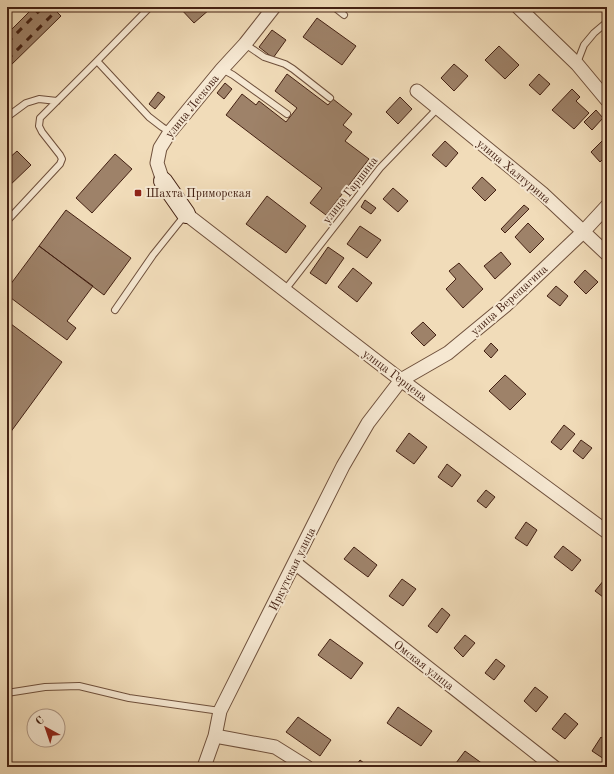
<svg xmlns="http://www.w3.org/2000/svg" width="614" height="774" font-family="'Old Standard TT',serif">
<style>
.building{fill:#9e8269;stroke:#442113}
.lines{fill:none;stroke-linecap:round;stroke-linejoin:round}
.lane-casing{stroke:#6f503c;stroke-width:8}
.street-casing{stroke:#6f503c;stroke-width:15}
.secondary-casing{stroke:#442113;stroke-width:20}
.lane{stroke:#f6e8d2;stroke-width:6}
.street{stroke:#f6e8d2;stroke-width:13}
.secondary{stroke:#f6e8d2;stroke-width:18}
.rail{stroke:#442113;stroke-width:3;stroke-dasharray:7 7;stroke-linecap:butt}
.poi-dot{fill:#8f2418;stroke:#f6e8d2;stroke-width:1.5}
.labels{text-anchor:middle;stroke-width:4;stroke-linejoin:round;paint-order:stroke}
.street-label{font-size:12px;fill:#442113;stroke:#f6e8d2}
.poi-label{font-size:12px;fill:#442113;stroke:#f6e8d2;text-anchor:start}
</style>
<rect width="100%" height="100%" fill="#f1dcb9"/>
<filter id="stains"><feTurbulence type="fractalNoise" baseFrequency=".005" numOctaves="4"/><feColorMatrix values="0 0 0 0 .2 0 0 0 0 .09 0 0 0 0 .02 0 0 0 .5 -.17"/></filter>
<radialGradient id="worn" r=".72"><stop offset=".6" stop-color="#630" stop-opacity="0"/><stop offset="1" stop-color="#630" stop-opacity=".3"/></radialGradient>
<!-- building -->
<path class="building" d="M 34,7 L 52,7 L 61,16 L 7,69 L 7,34 Z
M 179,7 L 209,7 L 210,9 L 194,23 Z
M 317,18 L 356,46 L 342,65 L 303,37 Z
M 272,30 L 286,40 L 273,58 L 259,47 Z
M 499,46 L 519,65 L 505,79 L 485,60 Z
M 454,64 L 468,76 L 454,91 L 441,78 Z
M 287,74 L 328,105 L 333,99 L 352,114 L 343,125 L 352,132 L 345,141 L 369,159 L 326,215 L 310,203 L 322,188 L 226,115 L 242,94 L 256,105 L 259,101 L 286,122 L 297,108 L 275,91 Z
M 539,74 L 550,84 L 540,95 L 529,85 Z
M 225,83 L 232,89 L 224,99 L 217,93 Z
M 572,89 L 580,97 L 576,101 L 589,113 L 574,129 L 552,110 Z
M 158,92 L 165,97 L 155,109 L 149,104 Z
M 400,97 L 412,109 L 398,124 L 386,112 Z
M 596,110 L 603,118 L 592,130 L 584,122 Z
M 607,136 L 607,155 L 600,162 L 591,152 Z
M 445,141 L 458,153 L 446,167 L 432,155 Z
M 17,151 L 31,165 L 7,188 L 7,160 Z
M 115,154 L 132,169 L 92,213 L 76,198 Z
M 482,177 L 496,190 L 485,201 L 472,188 Z
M 393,188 L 408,201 L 398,212 L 383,199 Z
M 267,196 L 306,226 L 286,253 L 246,224 Z
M 365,200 L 376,208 L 371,214 L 361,207 Z
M 524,205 L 529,209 L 505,233 L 501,229 Z
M 66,210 L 131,258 L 104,295 L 39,246 Z
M 528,223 L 544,239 L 530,253 L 515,237 Z
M 360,226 L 381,240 L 367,258 L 347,244 Z
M 39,246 L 93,286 L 67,321 L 76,328 L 67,340 L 7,295 L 7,289 Z
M 328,247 L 344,258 L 326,284 L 310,273 Z
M 501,252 L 511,264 L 495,279 L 484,266 Z
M 459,263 L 483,289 L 463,308 L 446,289 L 456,279 L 449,271 Z
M 353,268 L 372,283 L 357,302 L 338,287 Z
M 585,270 L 598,282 L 586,294 L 574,282 Z
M 556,286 L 568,296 L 560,306 L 547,296 Z
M 7,321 L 62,362 L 7,437 Z
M 423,322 L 436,335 L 424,346 L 411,333 Z
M 491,343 L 498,350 L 491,358 L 484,351 Z
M 505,375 L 526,394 L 510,410 L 489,391 Z
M 564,425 L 575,434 L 561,450 L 551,442 Z
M 409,433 L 427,447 L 414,464 L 396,451 Z
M 581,440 L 592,448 L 583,459 L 573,451 Z
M 447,464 L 461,475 L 452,487 L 438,477 Z
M 486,490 L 495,497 L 486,508 L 477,501 Z
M 526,522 L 537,530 L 527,546 L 515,538 Z
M 563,546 L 581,560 L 572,571 L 554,557 Z
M 354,547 L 377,565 L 368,577 L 344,559 Z
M 402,579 L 416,589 L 403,606 L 389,596 Z
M 604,580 L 607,582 L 607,600 L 595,591 Z
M 442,608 L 450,615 L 437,633 L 428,626 Z
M 465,635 L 475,643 L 463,657 L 454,648 Z
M 330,639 L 363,663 L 351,679 L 318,655 Z
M 496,659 L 505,666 L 494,680 L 485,673 Z
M 535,687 L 548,697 L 536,712 L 524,701 Z
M 398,707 L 432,731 L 421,746 L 387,723 Z
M 565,713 L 578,724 L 565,739 L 552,729 Z
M 298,717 L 331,740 L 320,756 L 286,732 Z
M 601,737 L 607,742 L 607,761 L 592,751 Z
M 465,751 L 487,767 L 453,767 Z
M 360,760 L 369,767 L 355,767 Z"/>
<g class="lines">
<defs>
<path id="lane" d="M 150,7 L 97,61 L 149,117 L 162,127 L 170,132
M 334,7 L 344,15
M 245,44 L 264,57 L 285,64 L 293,69 L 330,98
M 577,63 L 584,45 L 594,33 L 607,22
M 222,69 L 233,75 L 287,114
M 7,117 L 26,103 L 39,99 L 57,101
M 7,221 L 60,164 L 62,159 L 60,155 L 42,132 L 39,126 L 40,118 L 97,61
M 285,290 L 380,168 L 438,108
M 115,310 L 153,255 L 185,215
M 7,693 L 45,687 L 79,686 L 129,698 L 220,711"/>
<path id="street" d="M 518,7 L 577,64 L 607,100
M 417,91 L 542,193 L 607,254
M 163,181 L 157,163 L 160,148 L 170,132 L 222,69 L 245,44 L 274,7
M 186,214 L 401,380 L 607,532
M 295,563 L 554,767
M 215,736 L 275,747 L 307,767
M 204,767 L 215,736 L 220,711 L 343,466 L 368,423 L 401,380 L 448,353 L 505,306 L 583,232 L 607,206"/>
<path id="secondary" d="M 163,181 L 186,214"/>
</defs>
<!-- lane casing -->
<use href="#lane" class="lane-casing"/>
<!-- street casing -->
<use href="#street" class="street-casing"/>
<!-- secondary casing -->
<use href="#secondary" class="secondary-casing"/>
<!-- lane -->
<use href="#lane" class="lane"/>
<!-- street -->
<use href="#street" class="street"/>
<!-- secondary -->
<use href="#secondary" class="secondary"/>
<!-- rail -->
<path class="rail" d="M 7,43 L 43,7
M 7,60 L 60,7"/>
</g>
<!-- markers -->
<rect class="poi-dot" x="134" y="189" width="8" height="8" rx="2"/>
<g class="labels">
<!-- street labels -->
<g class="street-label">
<text transform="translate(192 106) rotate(-51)" y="4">улица Лескова</text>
<text transform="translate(514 171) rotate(40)" y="4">улица Халтурина</text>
<text transform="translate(350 190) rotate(-52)" y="4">улица Гаршина</text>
<text transform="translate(509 300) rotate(-42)" y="4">улица Верещагина</text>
<text transform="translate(395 375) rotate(37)" y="4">улица Герцена</text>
<text transform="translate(292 569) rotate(-64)" y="4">Иркутская улица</text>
<text transform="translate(424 665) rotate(38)" y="4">Омская улица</text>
</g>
<!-- poi labels -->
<g class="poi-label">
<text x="146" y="197">Шахта Приморская</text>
</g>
</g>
<!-- margin -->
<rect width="614" height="774" fill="none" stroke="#f1dcb9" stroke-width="24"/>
<rect x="8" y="8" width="598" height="758" fill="none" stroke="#442113" stroke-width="2"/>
<rect x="12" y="12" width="590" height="750" fill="none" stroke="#442113"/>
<!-- north arrow -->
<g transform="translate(46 728) rotate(320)"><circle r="19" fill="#f6e8d2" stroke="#af9886"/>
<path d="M0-3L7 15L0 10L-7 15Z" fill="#8f2418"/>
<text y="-6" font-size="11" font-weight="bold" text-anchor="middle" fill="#442113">С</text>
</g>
<rect width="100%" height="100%" filter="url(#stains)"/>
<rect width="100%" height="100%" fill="url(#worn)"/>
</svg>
